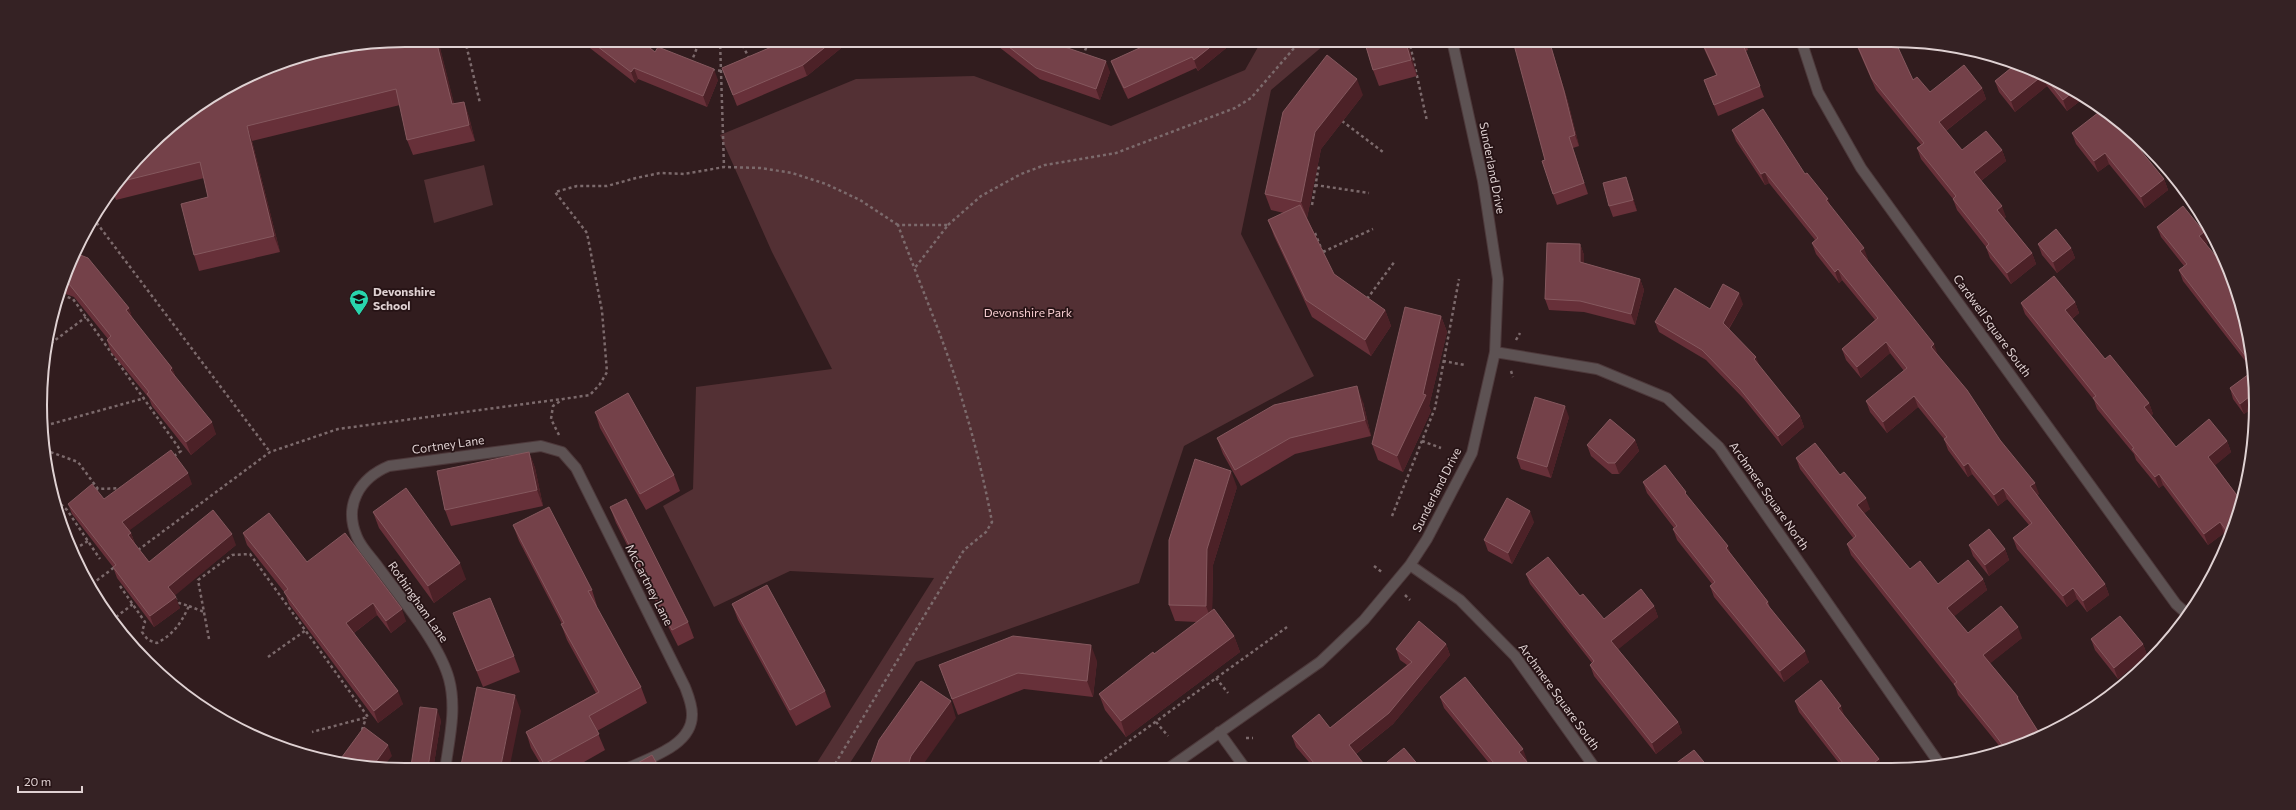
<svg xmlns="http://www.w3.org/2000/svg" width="2296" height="810" font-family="Commissioner,sans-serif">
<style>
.park{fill:#533034}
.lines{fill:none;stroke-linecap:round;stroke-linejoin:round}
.street-casing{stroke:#4d393b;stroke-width:12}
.path{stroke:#7c6a6c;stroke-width:2.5;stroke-dasharray:3 3;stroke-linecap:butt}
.street{stroke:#5d5253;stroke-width:10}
.wall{fill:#673039}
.shaded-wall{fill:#4c2127}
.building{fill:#744149;stroke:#85585e}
.labels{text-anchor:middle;stroke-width:3.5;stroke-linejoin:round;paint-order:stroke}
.street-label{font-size:12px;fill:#dfd1d2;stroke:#261315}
.poi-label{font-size:12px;font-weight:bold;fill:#dfd1d2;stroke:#261315;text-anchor:start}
.park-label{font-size:12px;fill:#f6cdd0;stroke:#261315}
.rim{fill:none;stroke:#dfd1d2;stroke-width:2}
</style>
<rect width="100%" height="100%" fill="#311c1e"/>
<!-- park -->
<path class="park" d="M 1262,40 L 1330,40 L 1271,90 L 1241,234 L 1314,376 L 1184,446 L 1139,583 L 916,662 L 846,769 L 813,769 L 934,578 L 790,571 L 714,607 L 663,506 L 693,489 L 696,387 L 832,369 L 772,252 L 720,135 L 856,79 L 974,76 L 1111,126 L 1245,70 Z
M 484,165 L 493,205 L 434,223 L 424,180 Z"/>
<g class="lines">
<defs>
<path id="street" d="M 1801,40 L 1818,92 L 1861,168 L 2176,604 L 2186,613
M 1495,352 L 1597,369 L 1667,398 L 1719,447 L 1941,766
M 1410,565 L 1460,600 L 1515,656 L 1595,768
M 1219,732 L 1245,768
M 1169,768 L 1320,662 L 1364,620 L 1410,565 L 1427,539 L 1472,453 L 1495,352 L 1498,279 L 1483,181 L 1452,40
M 445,770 C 449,740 457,709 449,679 C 439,642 399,596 376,564 C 370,556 361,547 357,537 C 343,505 360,478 389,466 L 541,446 L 562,452 L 576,468 L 685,687 C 688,695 692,704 692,714 C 693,746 648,758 624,770"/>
</defs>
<!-- street casing -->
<use href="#street" class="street-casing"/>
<!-- path -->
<path class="path" d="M 465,40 L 480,103
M 720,40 L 724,167
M 740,40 L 750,60
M 1137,40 L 1141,51
M 1409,40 L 1427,121
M 1410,44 L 1423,40
M 1083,56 L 1089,40
M 691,63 L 700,40
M 712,70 L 725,71
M 1342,121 L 1383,152
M 1315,185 L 1369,193
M 1312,205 L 1319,165
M 93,218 L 270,452
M 948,225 L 981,196 L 1021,174 L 1045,165 L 1116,153 L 1235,108 L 1251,98 L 1301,40
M 1315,233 L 1323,253
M 1323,252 L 1373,229
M 62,295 L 73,299 L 181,451 L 174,456
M 1367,299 L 1395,261
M 1516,340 L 1520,333
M 46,347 L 86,317
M 1443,361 L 1465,365
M 1511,371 L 1513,377
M 51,424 L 145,398
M 559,435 L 551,419 L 553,406 L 563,399 L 590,395 L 600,384 L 607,372 L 602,311 L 587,233 L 555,192 L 577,186 L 607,186 L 636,178 L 660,173 L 684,174 L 724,167 L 761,168 L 792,173 L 826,184 L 860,200 L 898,225
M 1422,441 L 1441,448
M 45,450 L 78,462 L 98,489 L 123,488
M 52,496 L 67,510 L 100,559
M 1392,516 L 1435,408 L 1459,279
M 75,549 L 88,541
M 138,550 L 270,452 L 338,429 L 562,399
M 1374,566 L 1383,573
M 92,584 L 116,566
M 120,586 L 145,622 L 142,632 L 148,640 L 157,643 C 174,634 181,623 189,606 L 179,603 L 175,598
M 1405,595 L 1410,600
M 189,606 L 204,612
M 116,617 L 133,604
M 209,639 L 198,580 L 232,555 L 250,554 L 368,717 L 312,732
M 268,657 L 306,630
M 1216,678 L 1228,693
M 1156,722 L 1168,736
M 362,730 L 366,718
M 1246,738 L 1253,738
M 832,769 L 964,550 L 986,532 L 992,522 C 983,474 971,427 956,380 C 939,328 917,277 898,225 L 948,225 L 914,269
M 1090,769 L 1287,627"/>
<!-- street -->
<use href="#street" class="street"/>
</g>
<!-- wall -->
<path class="wall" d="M 405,40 L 438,40 L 454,104 L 464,102 L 469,117 L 475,141 L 413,155 L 407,140 L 400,105 L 252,141 L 280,252 L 199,271 L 194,255 L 208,197 L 204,178 L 116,200 L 113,192 L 109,193 L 116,183 Z
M 584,40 L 640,40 L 655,52 L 718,80 L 707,107 L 638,79 L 635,83 L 586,45 Z
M 788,40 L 851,40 L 807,76 L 737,106 L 722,68 Z
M 990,40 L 1048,40 L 1050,42 L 1110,72 L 1100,100 L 1040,79 Z
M 1171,40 L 1236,40 L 1198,71 L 1196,68 L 1128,99 L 1115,72 L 1111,61 L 1169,42 Z
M 1364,40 L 1407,40 L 1417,76 L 1379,86 L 1373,70 Z
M 1515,40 L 1549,40 L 1568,102 L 1579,146 L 1573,148 L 1588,194 L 1557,205 L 1553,194 L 1545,160 Z
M 1700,40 L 1745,40 L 1748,50 L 1746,51 L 1764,97 L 1718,116 L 1704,80 L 1716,75 Z
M 1854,40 L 1891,40 L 1913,80 L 1930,92 L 1982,88 L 1986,99 L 1946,131 L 1962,150 L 2002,150 L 2006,161 L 1981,181 L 2006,217 L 2004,218 L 2032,253 L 2036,264 L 2011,284 L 1990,258 L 1986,247 L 1957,210 L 1953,199 L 1921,159 L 1917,148 L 1921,145 L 1876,90 Z
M 2016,64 L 2052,78 L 2084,98 L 2067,111 L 2047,86 L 2015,112 L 1999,92 L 1995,81 Z
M 1363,95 L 1321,149 L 1307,218 L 1334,274 L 1385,310 L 1391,326 L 1371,356 L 1312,317 L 1274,236 L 1268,220 L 1284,213 L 1271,210 L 1265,194 Z
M 1732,130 L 1805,174 L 1830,206 L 1868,259 L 1867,260 L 1938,355 L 2039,494 L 2037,495 L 2105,584 L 2109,595 L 2087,612 L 2077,599 L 2067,607 L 2017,549 L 2013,538 L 2029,525 L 2007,499 L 1998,506 L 1972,474 L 1968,477 L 1948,450 L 1944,439 L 1918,407 L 1887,433 L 1870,412 L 1866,401 L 1904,371 L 1890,353 L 1861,378 L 1846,360 L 1842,349 L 1875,320 L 1842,280 L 1839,283 L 1816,254 L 1812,243 L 1815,240 L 1769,183 L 1765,185 L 1736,141 Z
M 2072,133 L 2130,133 L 2133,142 L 2164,179 L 2168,190 L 2145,208 L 2109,164 L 2098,172 L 2076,144 Z
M 1630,188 L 1637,211 L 1613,217 L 1609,206 Z
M 2157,227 L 2208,243 L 2206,244 L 2253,357 L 2254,407 L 2244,414 L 2233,399 L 2230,388 L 2253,371 L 2183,281 L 2179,270 L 2184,266 L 2161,237 Z
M 1580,244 L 1584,255 L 1584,263 L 1640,279 L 1644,290 L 1635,325 L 1584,312 L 1549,310 L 1545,299 Z
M 2038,244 L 2071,248 L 2075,258 L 2057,273 L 2042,255 Z
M 75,253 L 129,308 L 132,318 L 172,368 L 176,378 L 216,434 L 191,455 L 152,406 L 149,398 L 111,352 L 107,340 L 108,339 L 74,297 L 63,293 Z
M 2075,302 L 2079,313 L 2072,319 L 2105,359 L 2149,403 L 2153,414 L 2151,415 L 2176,447 L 2227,441 L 2231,452 L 2215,465 L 2242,502 L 2228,538 L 2224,533 L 2208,545 L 2163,485 L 2159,488 L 2136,460 L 2134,454 L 2097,409 L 2094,400 L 2025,314 L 2021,303 Z
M 1743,304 L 1729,329 L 1800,416 L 1804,427 L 1782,446 L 1744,399 L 1706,360 L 1659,332 L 1655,322 L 1710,309 Z
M 1441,316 L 1447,332 L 1429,406 L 1431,411 L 1403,472 L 1378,460 L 1372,444 Z
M 1363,402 L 1371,436 L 1295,454 L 1241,486 L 1223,454 L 1217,438 Z
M 595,412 L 674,475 L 680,491 L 646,510 L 600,428 Z
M 1569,417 L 1551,478 L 1521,469 L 1517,458 Z
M 1635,440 L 1639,451 L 1619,474 L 1612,474 L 1591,456 L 1587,445 Z
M 529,452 L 535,468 L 543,506 L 451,526 L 445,510 Z
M 1796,458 L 1840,475 L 1870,509 L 1864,513 L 1910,569 L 1938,584 L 1983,579 L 1987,590 L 1954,616 L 1968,633 L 2022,638 L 1990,663 L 2018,697 L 2021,705 L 2041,736 L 2001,748 L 1958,695 L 1955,686 L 1851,555 L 1847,544 L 1854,539 L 1800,469 Z
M 1643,482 L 1688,498 L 1731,554 L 1768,602 L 1770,608 L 1809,662 L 1784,682 L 1714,597 L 1710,586 L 1712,584 L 1677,540 L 1673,529 L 1674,528 L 1647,493 Z
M 192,484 L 129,530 L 131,533 L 135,544 L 149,562 L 236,545 L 174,595 L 180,608 L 154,627 L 117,578 L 113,567 L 72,514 L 68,504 L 104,499 Z
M 1237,487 L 1213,565 L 1212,610 L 1234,636 L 1240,652 L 1126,737 L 1105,710 L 1099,694 L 1154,654 L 1197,622 L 1175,621 L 1169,605 Z
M 610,507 L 688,622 L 694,638 L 678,646 L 616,523 Z
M 373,512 L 466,579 L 434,603 L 379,528 Z
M 1534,522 L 1512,564 L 1488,551 L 1484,540 Z
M 513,525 L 592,590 L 597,606 L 596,606 L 641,687 L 647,703 L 597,731 L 605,750 L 570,770 L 544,770 L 531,748 L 526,732 L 596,693 L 567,640 L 561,624 L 562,624 L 519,541 Z
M 243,533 L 307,562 L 406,621 L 391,633 L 377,615 L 354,633 L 403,704 L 378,723 L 289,604 L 285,593 L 247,545 Z
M 1969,545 L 2005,549 L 2009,560 L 1989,576 L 1973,556 Z
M 1526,574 L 1580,596 L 1604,619 L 1654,606 L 1658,617 L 1618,649 L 1678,722 L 1682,733 L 1656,754 L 1594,676 L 1590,665 L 1592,663 L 1530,584 Z
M 732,604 L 825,691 L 831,707 L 796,726 L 738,620 Z
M 453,613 L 514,656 L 520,672 L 483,687 L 459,629 Z
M 2091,639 L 2143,644 L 2147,655 L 2118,679 L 2095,650 Z
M 1446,644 L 1450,655 L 1393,724 L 1356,754 L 1367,768 L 1314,768 L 1296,747 L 1292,736 L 1330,728 L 1407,665 L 1400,660 L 1396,649 Z
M 1097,661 L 1093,697 L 1024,689 L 958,715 L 939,665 Z
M 1440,697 L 1527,760 L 1526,761 L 1532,768 L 1493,768 L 1444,708 Z
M 1795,701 L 1845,717 L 1879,759 L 1882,767 L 1842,767 L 1799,712 Z
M 441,720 L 433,770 L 413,770 L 411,766 Z
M 1387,762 L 1421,768 L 1390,768 Z"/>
<!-- shaded-wall -->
<path class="shaded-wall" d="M 436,40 L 438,40 L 458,120 L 452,104 Z
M 834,40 L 851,40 L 807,76 L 803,65 Z
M 1219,40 L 1236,40 L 1198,71 L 1194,60 Z
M 1405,40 L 1407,40 L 1417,76 L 1411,60 Z
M 1549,40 L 1568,102 L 1579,146 L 1575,135 Z
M 1106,61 L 1110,72 L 1100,100 L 1096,89 Z
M 634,68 L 638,79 L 635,83 L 631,72 Z
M 714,69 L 718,80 L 707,107 L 703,96 Z
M 2043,75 L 2047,86 L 2015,112 L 2011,101 Z
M 1357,79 L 1363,95 L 1321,149 L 1307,218 L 1301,202 L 1315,132 Z
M 1982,88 L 1986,99 L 1943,133 L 1939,122 Z
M 2074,91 L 2084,98 L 2067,111 L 2063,100 Z
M 464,102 L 469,117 L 475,141 L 469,125 Z
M 247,126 L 252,141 L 280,252 L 274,236 Z
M 2130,133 L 2134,144 L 2128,135 Z
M 2002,150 L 2006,161 L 1978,183 L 1974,172 Z
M 2105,153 L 2109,164 L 2098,172 L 2094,161 Z
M 1765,172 L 1769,183 L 1765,185 L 1761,174 Z
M 1626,177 L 1630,188 L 1637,211 L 1633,200 Z
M 2164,179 L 2168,190 L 2145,208 L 2141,197 Z
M 1828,199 L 1832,210 L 1826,200 Z
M 2002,206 L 2006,217 L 2001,220 L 1997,210 Z
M 2204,232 L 2208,243 L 2203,246 L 2199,236 Z
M 1580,244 L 1584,255 L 1584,273 L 1580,262 Z
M 1864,248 L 1868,259 L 1864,262 L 1860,251 Z
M 2071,248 L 2075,258 L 2057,273 L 2053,262 Z
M 2032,253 L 2036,264 L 2011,284 L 2007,273 Z
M 1838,269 L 1842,280 L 1839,283 L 1835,272 Z
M 1640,279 L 1644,290 L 1635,325 L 1631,314 Z
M 1739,293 L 1743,304 L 1726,333 L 1723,323 Z
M 2075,302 L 2079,313 L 2069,321 L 2065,310 Z
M 129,308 L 133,320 L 126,310 Z
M 1385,310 L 1391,326 L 1371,356 L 1365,340 Z
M 1441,316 L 1447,332 L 1429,406 L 1431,411 L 1403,472 L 1397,456 L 1423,394 Z
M 1886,342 L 1890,353 L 1861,378 L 1857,367 Z
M 1934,344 L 1938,355 L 1931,347 Z
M 1756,357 L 1760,367 L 1754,359 Z
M 172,368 L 177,380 L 170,370 Z
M 1357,386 L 1363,402 L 1371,436 L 1365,420 Z
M 2254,393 L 2254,407 L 2244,414 L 2240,404 Z
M 1914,396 L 1918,407 L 1887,433 L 1883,422 Z
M 2149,403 L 2153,414 L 2148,418 L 2144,407 Z
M 1565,406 L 1569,417 L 1551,478 L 1547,467 Z
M 1800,416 L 1804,427 L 1782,446 L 1778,436 Z
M 212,422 L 216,434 L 191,455 L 186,442 Z
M 1635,440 L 1639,451 L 1619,474 L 1615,463 Z
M 2227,441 L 2231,452 L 2212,468 L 2208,457 Z
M 529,452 L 535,468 L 543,506 L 537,490 Z
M 1968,463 L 1972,474 L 1968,477 L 1964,466 Z
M 1231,471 L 1237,487 L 1213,565 L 1212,622 L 1206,606 L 1207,549 Z
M 188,473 L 192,484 L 126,533 L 122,522 Z
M 2159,474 L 2163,485 L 2159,488 L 2155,477 Z
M 2035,483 L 2039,494 L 2034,497 L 2030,486 Z
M 2003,488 L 2007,499 L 1998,506 L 1994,495 Z
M 1866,498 L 1870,509 L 1861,516 L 1857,505 Z
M 1530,511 L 1534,522 L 1512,564 L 1508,553 Z
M 2220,522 L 2224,533 L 2208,545 L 2204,534 Z
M 131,533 L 135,544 L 128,535 Z
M 232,534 L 236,545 L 172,598 L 168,587 Z
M 1728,546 L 1732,557 L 1726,548 Z
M 2005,549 L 2009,560 L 1989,576 L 1985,565 Z
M 460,563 L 466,579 L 434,603 L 428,586 Z
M 1983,579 L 1987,590 L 1951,619 L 1947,608 Z
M 2105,584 L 2109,595 L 2087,612 L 2083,601 Z
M 2073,588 L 2077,599 L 2067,607 L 2063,596 Z
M 176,597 L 180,608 L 154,627 L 150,616 Z
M 373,603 L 377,615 L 351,635 L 346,623 Z
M 1654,606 L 1658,617 L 1615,652 L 1611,641 Z
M 402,609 L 406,621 L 391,633 L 386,621 Z
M 2018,627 L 2022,638 L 1987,666 L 1983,655 Z
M 1234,636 L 1240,652 L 1126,737 L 1121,721 Z
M 1446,644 L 1450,655 L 1393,724 L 1353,756 L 1349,745 Z
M 2143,644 L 2147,655 L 2118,679 L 2114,668 Z
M 1091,645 L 1097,661 L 1093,697 L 1087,681 Z
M 1805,651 L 1809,662 L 1784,682 L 1780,671 Z
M 398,691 L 403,704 L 378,723 L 374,711 Z
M 515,695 L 521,711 L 509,770 L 500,770 Z
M 951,701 L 956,718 L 920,769 L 907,769 L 911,756 Z
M 1841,706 L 1845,717 L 1838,708 Z
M 437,709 L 441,720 L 433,770 L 429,770 L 428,768 Z
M 1678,722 L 1682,733 L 1656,754 L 1652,743 Z
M 388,745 L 392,756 L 383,767 L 373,766 Z
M 1523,749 L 1527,760 L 1523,763 L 1519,752 Z
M 1879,759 L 1882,767 L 1871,767 L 1870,766 Z"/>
<!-- building -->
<path class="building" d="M 405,40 L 436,40 L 452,104 L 464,102 L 469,125 L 407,140 L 396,89 L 247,126 L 274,236 L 194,255 L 181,204 L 208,197 L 200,162 L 115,183 L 164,131 L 266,68 L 334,47 Z
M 589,40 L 640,40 L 655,52 L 658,47 L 714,69 L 703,96 L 634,68 L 631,72 Z
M 788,40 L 834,40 L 803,65 L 733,95 L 722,68 Z
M 1000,40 L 1048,40 L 1050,42 L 1106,61 L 1096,89 L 1036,68 Z
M 1157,40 L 1169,40 L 1169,42 L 1171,40 L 1219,40 L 1194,60 L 1192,57 L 1124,88 L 1111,61 Z
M 1364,40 L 1405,40 L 1411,60 L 1373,70 Z
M 1515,40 L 1549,40 L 1564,91 L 1575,135 L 1569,137 L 1584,183 L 1553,194 L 1542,161 L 1545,160 L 1513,41 L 1515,41 Z
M 1701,40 L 1741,40 L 1760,86 L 1714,105 L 1704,80 L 1717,75 Z
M 1855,40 L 1895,41 L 1913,80 L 1917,77 L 1930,92 L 1964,65 L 1982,88 L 1939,122 L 1962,150 L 1986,131 L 2002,150 L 1974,172 L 2002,206 L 1997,210 L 2032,253 L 2007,273 L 1986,247 L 1989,244 L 1953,199 L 1956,196 L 1917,148 L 1924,143 L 1872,79 Z
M 1327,55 L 1357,79 L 1315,132 L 1301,202 L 1265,194 L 1283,112 Z
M 2016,64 L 2052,78 L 2074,91 L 2063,100 L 2043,75 L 2011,101 L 1995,81 Z
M 1763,109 L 1805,174 L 1807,173 L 1828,199 L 1826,200 L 1864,248 L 1860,251 L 1934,344 L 1931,347 L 1967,390 L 2000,440 L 2035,483 L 2030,486 L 2105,584 L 2083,601 L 2073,588 L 2063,596 L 2013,538 L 2032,523 L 2003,488 L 1994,495 L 1968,463 L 1964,466 L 1944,439 L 1947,437 L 1914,396 L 1883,422 L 1866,401 L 1907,368 L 1886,342 L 1857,367 L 1842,349 L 1878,318 L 1838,269 L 1835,272 L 1812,243 L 1818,238 L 1765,172 L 1761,174 L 1732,130 Z
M 2103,109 L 2113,115 L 2124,125 L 2130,133 L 2128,135 L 2164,179 L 2141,197 L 2105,153 L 2094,161 L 2072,133 Z
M 1626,177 L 1633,200 L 1609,206 L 1603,183 Z
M 1300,205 L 1334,274 L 1385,310 L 1365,340 L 1306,300 L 1268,220 Z
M 2183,206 L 2204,232 L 2199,236 L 2231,274 L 2236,287 L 2235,288 L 2237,290 L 2253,357 L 2253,366 L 2179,270 L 2187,264 L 2157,227 Z
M 2056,229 L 2071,248 L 2053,262 L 2038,244 Z
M 1547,243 L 1580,244 L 1580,262 L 1640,279 L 1631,314 L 1580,301 L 1545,299 Z
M 75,253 L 88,258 L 129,308 L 126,310 L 172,368 L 170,370 L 212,422 L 186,442 L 147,394 L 149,392 L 107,340 L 111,336 L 69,284 L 66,283 Z
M 2054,276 L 2075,302 L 2065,310 L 2105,359 L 2110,355 L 2149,403 L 2144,407 L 2176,447 L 2209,419 L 2227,441 L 2208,457 L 2242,502 L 2229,534 L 2220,522 L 2204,534 L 2159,474 L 2155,477 L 2132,449 L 2134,448 L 2093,398 L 2096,396 L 2021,303 Z
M 1723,284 L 1739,293 L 1723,323 L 1756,357 L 1754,359 L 1800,416 L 1778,436 L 1740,389 L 1702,350 L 1655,322 L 1675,288 L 1710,309 Z
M 1405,307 L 1441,316 L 1423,394 L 1426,395 L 1397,456 L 1372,444 Z
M 2253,371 L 2254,393 L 2240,404 L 2230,388 Z
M 1357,386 L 1365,420 L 1290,438 L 1235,470 L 1217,438 L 1274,405 Z
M 628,393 L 674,475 L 640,494 L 595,412 Z
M 1535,397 L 1565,406 L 1547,467 L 1517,458 Z
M 1610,419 L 1635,440 L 1615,463 L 1608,463 L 1587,445 Z
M 1815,443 L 1840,475 L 1844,472 L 1866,498 L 1857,505 L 1910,569 L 1920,561 L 1938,584 L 1968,560 L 1983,579 L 1947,608 L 1968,633 L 2001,606 L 2018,627 L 1983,655 L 2018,697 L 2017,698 L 2041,736 L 2004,747 L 1993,732 L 1954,684 L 1957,682 L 1847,544 L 1856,536 L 1796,458 Z
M 171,450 L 188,473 L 122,522 L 131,533 L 128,535 L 149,562 L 213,510 L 232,534 L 168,587 L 176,597 L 150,616 L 113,567 L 116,565 L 68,504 L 92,484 L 104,499 Z
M 529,452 L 537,490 L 445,510 L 437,471 Z
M 1195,459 L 1231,471 L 1207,549 L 1206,606 L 1169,605 L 1169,540 Z
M 1665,465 L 1686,492 L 1685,493 L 1728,546 L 1726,548 L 1768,602 L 1766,603 L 1805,651 L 1780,671 L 1710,586 L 1715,582 L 1673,529 L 1677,526 L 1643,482 Z
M 406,488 L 460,563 L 428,586 L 373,512 Z
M 1507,498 L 1530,511 L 1508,553 L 1484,540 Z
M 626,499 L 688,622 L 672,630 L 610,507 Z
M 549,507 L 592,590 L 588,591 L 641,687 L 589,716 L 599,734 L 544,764 L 526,732 L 599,692 L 561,624 L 564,623 L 513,525 Z
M 269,513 L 307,562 L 345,533 L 402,609 L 386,621 L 373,603 L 346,623 L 398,691 L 374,711 L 284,592 L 288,589 L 243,533 Z
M 1989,529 L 2005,549 L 1985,565 L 1969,545 Z
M 1548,557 L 1580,596 L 1583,594 L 1604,619 L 1641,589 L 1654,606 L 1611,641 L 1678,722 L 1652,743 L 1590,665 L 1594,661 L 1526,574 Z
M 767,585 L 825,691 L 790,710 L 732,604 Z
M 490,598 L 514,656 L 477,671 L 453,613 Z
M 1214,609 L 1234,636 L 1121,721 L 1099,694 L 1153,652 L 1154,654 Z
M 2120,616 L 2143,644 L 2114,668 L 2091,639 Z
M 1419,621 L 1446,644 L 1389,713 L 1349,745 L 1367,768 L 1318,768 L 1292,736 L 1319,714 L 1330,728 L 1412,662 L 1396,649 Z
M 1013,636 L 1091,645 L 1087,681 L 1018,673 L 952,699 L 939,665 Z
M 1465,677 L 1523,749 L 1519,752 L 1532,768 L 1498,768 L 1440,697 Z
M 1821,680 L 1841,706 L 1838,708 L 1879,759 L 1870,766 L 1871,767 L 1846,767 L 1795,701 Z
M 921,681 L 951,701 L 911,756 L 907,769 L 869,769 L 879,740 Z
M 477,687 L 515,695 L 500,770 L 460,770 Z
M 420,707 L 437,709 L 428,768 L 411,766 Z
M 364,727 L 388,745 L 373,766 L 339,761 Z
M 1404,748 L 1420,767 L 1419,768 L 1393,768 L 1387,762 Z
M 1694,750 L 1708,767 L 1671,767 Z
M 652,755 L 660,769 L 625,770 Z"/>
<!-- icons -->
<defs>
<symbol id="school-pin" viewBox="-11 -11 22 30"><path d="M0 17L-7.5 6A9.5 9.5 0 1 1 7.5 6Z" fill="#29d5ad" stroke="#261315"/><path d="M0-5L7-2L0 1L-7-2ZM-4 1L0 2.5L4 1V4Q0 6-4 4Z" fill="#111"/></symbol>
</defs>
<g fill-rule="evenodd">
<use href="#school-pin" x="348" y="288" width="22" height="30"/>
</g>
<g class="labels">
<!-- street labels -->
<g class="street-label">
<text transform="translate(1492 168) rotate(79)" y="4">Sunderland Drive</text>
<text transform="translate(1992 326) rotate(54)" y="4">Cardwell Square South</text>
<text transform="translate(448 445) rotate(-8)" y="4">Cortney Lane</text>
<text transform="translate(1437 490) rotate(-63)" y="4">Sunderland Drive</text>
<text transform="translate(1769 496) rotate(55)" y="4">Archmere Square North</text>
<text transform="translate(649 585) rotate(63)" y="4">McCartney Lane</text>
<text transform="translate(418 602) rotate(55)" y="4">Rothingham Lane</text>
<text transform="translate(1559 697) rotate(54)" y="4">Archmere Square South</text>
</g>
<!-- poi labels -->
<g class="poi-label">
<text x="373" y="296">Devonshire<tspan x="373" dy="14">School</tspan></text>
</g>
<!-- park labels -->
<g class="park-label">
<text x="1028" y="317">Devonshire Park</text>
</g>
</g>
<!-- crop -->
<path d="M0 0H2296V810H0ZM405 47H1891A358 358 0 0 1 2249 405V405A358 358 0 0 1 1891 763H405A358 358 0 0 1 47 405V405A358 358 0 0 1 405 47Z" fill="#352224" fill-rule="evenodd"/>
<path class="rim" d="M405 47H1891A358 358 0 0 1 2249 405V405A358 358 0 0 1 1891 763H405A358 358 0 0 1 47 405V405A358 358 0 0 1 405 47Z"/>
<!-- scale -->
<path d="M18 786v6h64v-6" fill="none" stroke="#dfd1d2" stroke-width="2"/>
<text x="24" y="786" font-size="12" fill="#dfd1d2" stroke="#261315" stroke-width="3" paint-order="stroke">20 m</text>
</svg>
